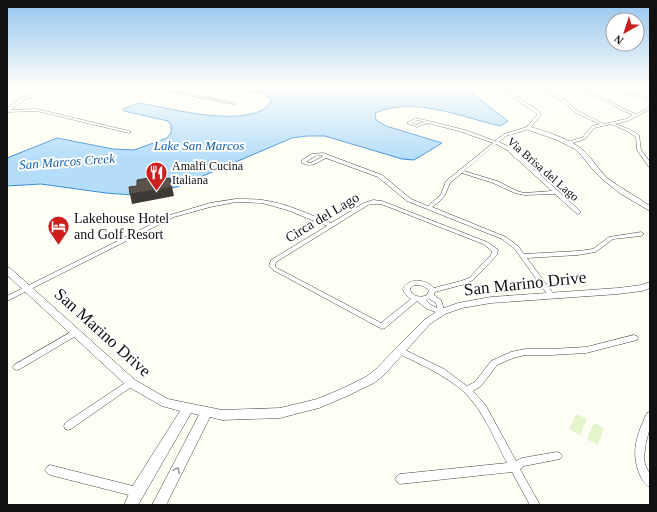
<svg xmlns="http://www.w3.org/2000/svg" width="657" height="512" font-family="'Times New Roman',serif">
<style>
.pitch{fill:#e4f4cd}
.water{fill:#b5ddfa;stroke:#378ed6}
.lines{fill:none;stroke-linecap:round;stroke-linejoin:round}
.minor-casing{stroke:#444;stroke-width:1}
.tertiary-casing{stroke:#444;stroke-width:1}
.minor{fill:#fff;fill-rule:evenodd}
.tertiary{fill:#fff;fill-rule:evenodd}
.shaded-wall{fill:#3f3935}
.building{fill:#5a524c;stroke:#3f3935}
.oneway{stroke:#a0a0a0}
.labels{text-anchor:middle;stroke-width:4;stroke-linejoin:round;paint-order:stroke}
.far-poi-label{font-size:12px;fill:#111;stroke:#fff;text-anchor:start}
.far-street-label{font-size:12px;fill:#111;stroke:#fff}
.far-water-label{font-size:13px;font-style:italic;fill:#105fad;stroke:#fff}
.street-label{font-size:14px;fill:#111;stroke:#fff}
.poi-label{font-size:14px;fill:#111;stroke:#fff;text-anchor:start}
.near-street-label{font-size:17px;fill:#111;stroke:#fff}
</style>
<rect width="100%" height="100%" fill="#fffef4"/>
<!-- pitch -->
<path class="pitch" d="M 576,414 L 587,419 L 580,435 L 569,429 Z
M 594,423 L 604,428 L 598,445 L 587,439 Z"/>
<!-- water -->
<path class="water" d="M 229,87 L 279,87 L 318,92 L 343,87 L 464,87 L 508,121 L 500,126 C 461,117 415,96 375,113 L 376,120 L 386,126 L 442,143 L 414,160 L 402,159 L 325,136 L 307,136 L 292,138 L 177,187 L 133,195 L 106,193 L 41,184 L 7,186 L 7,158 L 57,138 L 113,149 L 134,150 L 167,138 L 171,133 L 171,125 L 168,121 L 124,111 L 123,109 L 140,103 C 168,108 256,132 272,100 L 260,93 Z"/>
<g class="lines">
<defs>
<path id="minor" d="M 148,87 L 155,87 L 236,103 L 234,104 Z
M 498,87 L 502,87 L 539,111 L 541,115 L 529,129 L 506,136 L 499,142 L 511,148 L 581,212 L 578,214 L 576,213 L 555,194 L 524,195 L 515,193 L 493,183 L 462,173 L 450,183 L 445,195 L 440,201 L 432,207 L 506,237 L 518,246 L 524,254 L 578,251 L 593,249 L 609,237 L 641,232 L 644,234 L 641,236 L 613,239 L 597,251 L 595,252 L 578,255 L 527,258 L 555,296 L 554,298 L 550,298 L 514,248 L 502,239 L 407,201 L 378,177 L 326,158 C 318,162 311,168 302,163 L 302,160 L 312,154 L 323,153 L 382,175 L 411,199 L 428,206 L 436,199 L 441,194 L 446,181 L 493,143 L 462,132 L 428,123 L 417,127 L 407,123 L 416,118 L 465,130 L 495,141 L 504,134 L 527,127 L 537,115 L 536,113 ZM 417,120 L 424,122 L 417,125 L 412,123 ZM 496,144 L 507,150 L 552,191 L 524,193 L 517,191 L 497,181 L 464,171 ZM 321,155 L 323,156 L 311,163 L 306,162 L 315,156 Z
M 538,87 L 542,87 L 567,101 L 576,110 L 604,124 L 626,119 L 633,115 C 618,110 605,98 589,94 C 583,92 577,92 571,87 L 575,87 L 581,90 L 595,93 L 626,110 L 636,114 L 650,107 L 650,109 L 628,121 L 615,124 L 629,129 L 639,135 L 641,150 L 650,162 L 650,166 L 648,166 L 637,150 L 636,137 L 627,131 L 611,124 L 594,128 L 585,139 L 570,144 L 568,144 L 568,142 L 583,137 L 592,126 L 600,124 L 574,112 L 565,103 Z
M 607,88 L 636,93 L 650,99 L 650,101 L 634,95 L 606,90 L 605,89 Z
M 37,109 L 129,131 L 131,132 L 129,133 L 37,111 L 7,112 L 7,110 L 8,110 Z
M 236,199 C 245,199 253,199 262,200 C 286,203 308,214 331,223 L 364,203 L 373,200 L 382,201 L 487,242 L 497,249 L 498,250 L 497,255 L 473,280 L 465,284 L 435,292 L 434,295 L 441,300 L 445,312 L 444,314 L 442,314 L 427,309 L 417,301 L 385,328 L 382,329 L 273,270 L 269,266 L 271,260 L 327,226 L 287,210 L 262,203 L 236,202 L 210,207 L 174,217 L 7,301 L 7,296 L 170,215 L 210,203 ZM 373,204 L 381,204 L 483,244 L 492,251 L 491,255 L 469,278 L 461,281 L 434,288 C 426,279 409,277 403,289 C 404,294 407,296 411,299 L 381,323 L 277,268 L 275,266 L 276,262 L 368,205 ZM 414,285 C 421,285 425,286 429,291 L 427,295 C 421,298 412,297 410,289 L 411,287 ZM 430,299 L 436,303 L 437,308 L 431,305 L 426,300 Z
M 76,329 L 79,330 L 80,332 L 79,334 L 20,369 L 17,370 L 14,369 L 13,367 L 14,365 Z
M 634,335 L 637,336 L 638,338 L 637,340 L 586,353 L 551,355 L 525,355 L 513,358 L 497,365 L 481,386 L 473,391 L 486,406 L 516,461 L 522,458 L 557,452 L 560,453 L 562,456 L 560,459 L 524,466 L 520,469 L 540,505 L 530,505 L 512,472 L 400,484 L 397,482 L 395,479 L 397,476 L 400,474 L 507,463 C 495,440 483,410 464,392 C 445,375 420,364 397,353 L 396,351 L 397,349 L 400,348 L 403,349 L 444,369 L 467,386 L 475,382 L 491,361 L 511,352 L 525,349 L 551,349 L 586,347 Z
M 131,380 L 134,381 L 135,383 L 134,385 L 71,429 L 68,430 L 65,429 L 64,426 L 65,423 L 128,381 Z
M 650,412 L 650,428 L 646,442 L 644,457 L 645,465 L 650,474 L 650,487 C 645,485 642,480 640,475 C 630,453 637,434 647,413 Z
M 50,465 L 137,487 L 140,489 L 142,492 L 140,495 L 137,497 L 50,475 L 47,473 L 45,470 L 47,467 Z"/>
<path id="tertiary" d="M 53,87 L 59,87 L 24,100 L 7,113 L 7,109 C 18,96 37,92 53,87 Z
M 528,126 C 546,132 570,138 584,151 C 593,159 598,169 606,177 C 620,188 636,196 650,206 L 650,211 L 621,194 L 603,180 L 594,171 L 581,155 L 575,149 L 557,140 L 526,129 L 525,128 Z
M 7,267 L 10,268 L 135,380 L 168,399 L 222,410 L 280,408 L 317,399 L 339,390 L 366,377 L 376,369 L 424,320 L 439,310 L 458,303 L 491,297 L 618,288 L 641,285 L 650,282 L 650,288 L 642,291 L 618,294 L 491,303 L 462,308 L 445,314 L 430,324 L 384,375 L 374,383 L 347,396 L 319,408 L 280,418 L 222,420 L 210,417 L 166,505 L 152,505 L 199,415 L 191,413 L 138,505 L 124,505 L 132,487 L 180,411 L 162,406 L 127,386 L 7,275 Z"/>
</defs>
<!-- minor casing -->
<use href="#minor" class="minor-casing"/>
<!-- tertiary casing -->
<use href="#tertiary" class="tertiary-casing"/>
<!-- minor -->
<use href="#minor" class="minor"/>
<!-- tertiary -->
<use href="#tertiary" class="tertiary"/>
</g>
<!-- shaded-wall -->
<path class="shaded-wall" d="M 172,187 L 174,196 L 132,204 L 130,194 Z"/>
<!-- building -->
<path class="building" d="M 154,177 L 154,180 L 170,178 L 172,187 L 130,194 L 129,187 L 137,186 L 137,180 Z"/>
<!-- one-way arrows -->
<defs><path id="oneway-chevron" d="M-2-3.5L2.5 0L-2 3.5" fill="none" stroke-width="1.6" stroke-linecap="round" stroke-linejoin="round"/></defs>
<use class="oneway" href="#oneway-chevron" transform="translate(177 470) rotate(-63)"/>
<!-- sky -->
<linearGradient id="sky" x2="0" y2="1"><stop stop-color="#93c4ef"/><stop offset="0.55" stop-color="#fffffa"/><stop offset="1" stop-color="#fffffa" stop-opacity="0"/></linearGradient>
<rect width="657" height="159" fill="url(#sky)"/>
<!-- icons -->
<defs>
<symbol id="restaurant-pin" viewBox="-11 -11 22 30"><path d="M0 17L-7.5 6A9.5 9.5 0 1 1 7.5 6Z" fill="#cc1f1e" stroke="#fff"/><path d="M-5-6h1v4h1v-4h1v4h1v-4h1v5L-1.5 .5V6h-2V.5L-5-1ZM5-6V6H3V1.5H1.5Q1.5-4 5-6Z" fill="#fff"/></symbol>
<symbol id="hotel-pin" viewBox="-11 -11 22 30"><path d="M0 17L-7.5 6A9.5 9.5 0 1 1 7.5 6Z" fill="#cc1f1e" stroke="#fff"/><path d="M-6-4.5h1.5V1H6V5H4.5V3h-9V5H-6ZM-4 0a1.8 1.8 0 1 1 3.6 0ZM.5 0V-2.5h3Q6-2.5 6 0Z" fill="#fff"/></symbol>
</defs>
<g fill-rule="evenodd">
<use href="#restaurant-pin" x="144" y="160" width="25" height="34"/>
<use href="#hotel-pin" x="46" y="214" width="25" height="34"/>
</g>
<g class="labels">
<!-- far-poi labels -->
<g class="far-poi-label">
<text x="172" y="170">Amalfi Cucina<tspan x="172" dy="14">Italiana</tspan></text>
</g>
<!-- far-street labels -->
<g class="far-street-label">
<text transform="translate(543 169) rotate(41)" y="4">Via Brisa del Lago</text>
</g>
<!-- far-water labels -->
<g class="far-water-label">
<text x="199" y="150">Lake San Marcos</text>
<text transform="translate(67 161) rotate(-4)" y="5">San Marcos Creek</text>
</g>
<!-- street labels -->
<g class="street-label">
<text transform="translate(322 217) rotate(-31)" y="5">Circa del Lago</text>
</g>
<!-- poi labels -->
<g class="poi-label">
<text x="74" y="223">Lakehouse Hotel<tspan x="74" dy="16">and Golf Resort</tspan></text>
</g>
<!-- near-street labels -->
<g class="near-street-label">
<text transform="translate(525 283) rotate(-6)" y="6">San Marino Drive</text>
<text transform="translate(103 332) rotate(42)" y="6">San Marino Drive</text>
</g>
</g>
<!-- border -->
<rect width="657" height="512" fill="none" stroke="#111111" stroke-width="16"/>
<!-- north arrow -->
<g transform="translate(625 32) rotate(219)"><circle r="19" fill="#ffffff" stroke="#a0a0a0"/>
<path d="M0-3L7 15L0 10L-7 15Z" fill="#cc1f1e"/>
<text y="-6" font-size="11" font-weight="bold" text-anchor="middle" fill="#111111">N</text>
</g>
</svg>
